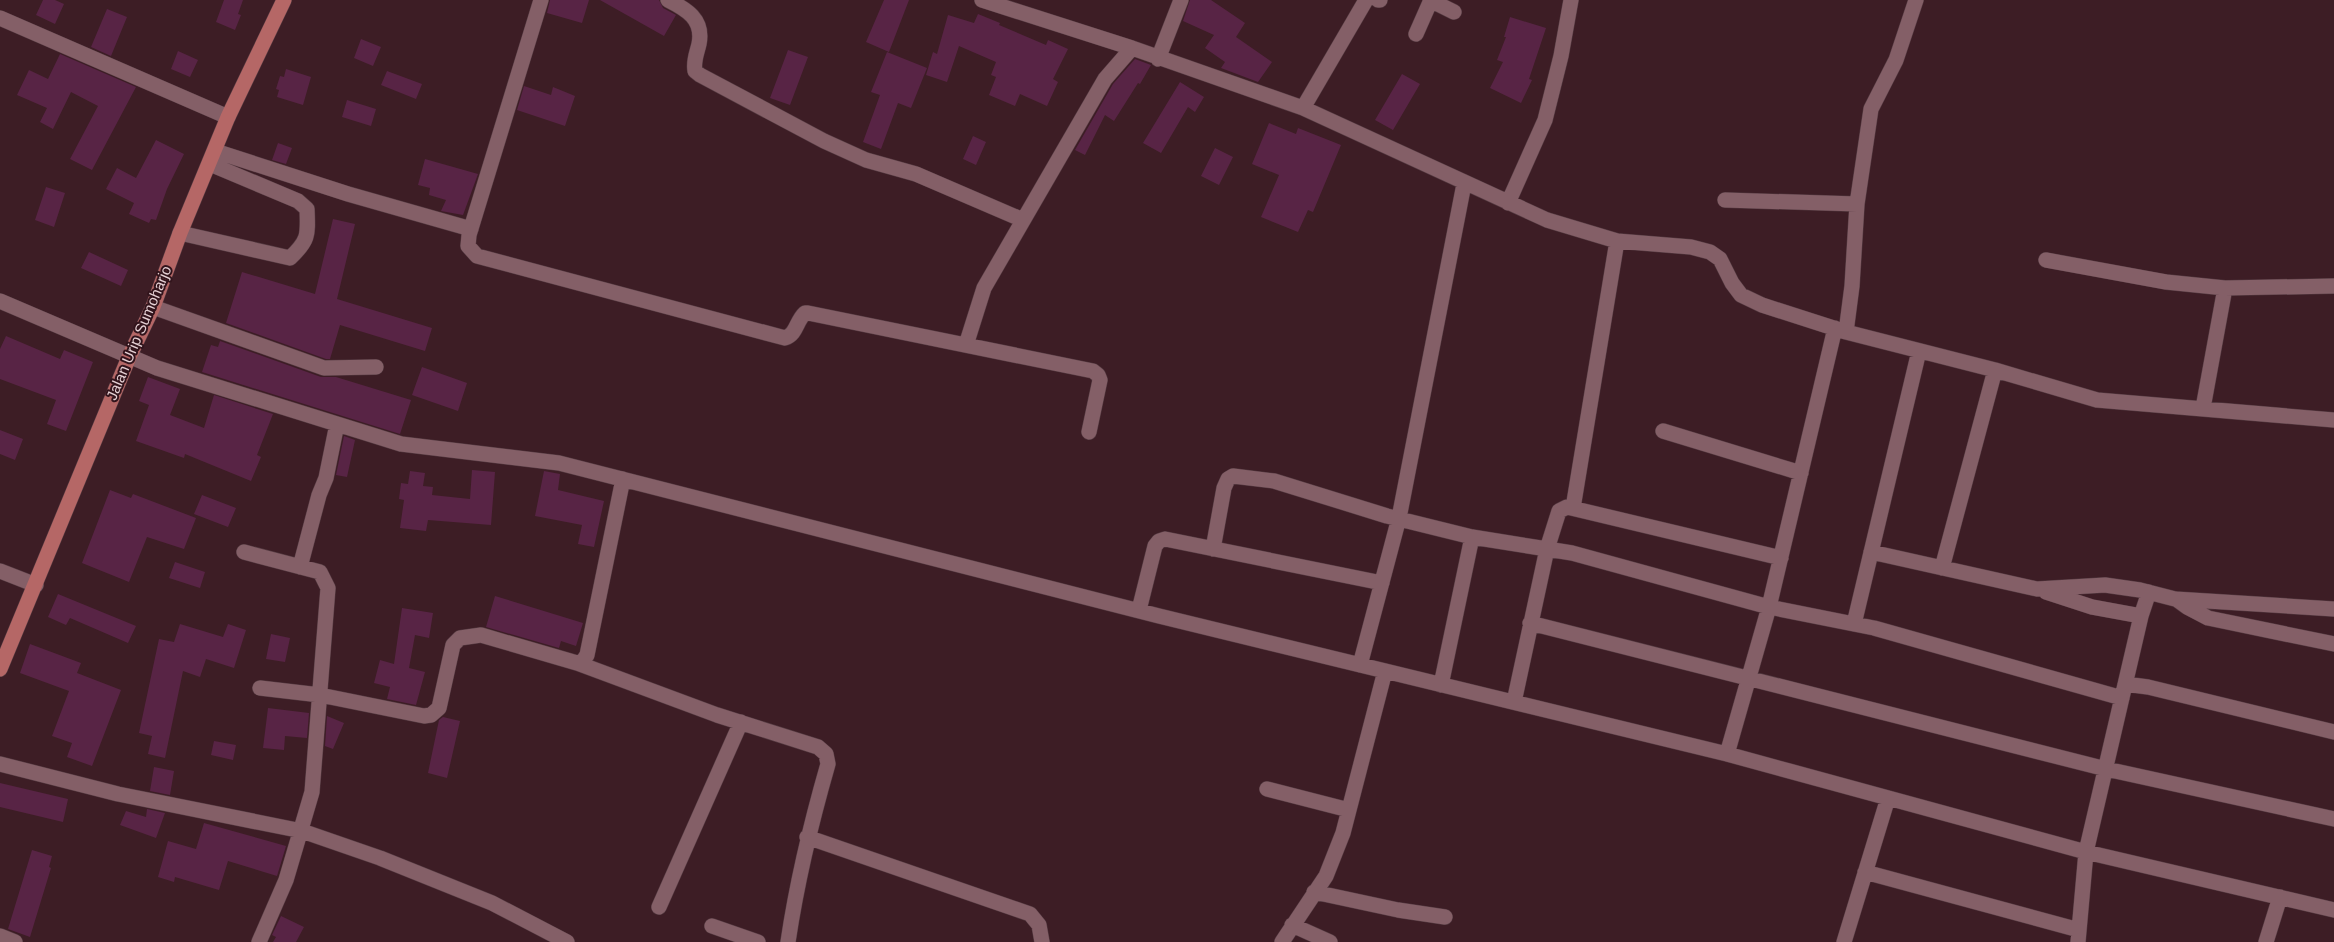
<svg xmlns="http://www.w3.org/2000/svg" width="2334" height="942" font-family="Arial,sans-serif">
<style>
.building{fill:#582445}
.lines{fill:none;stroke-linecap:round;stroke-linejoin:round}
.minor-casing{stroke:#553b42;stroke-width:16}
.major-casing{stroke:#553b42;stroke-width:16}
.minor{stroke:#845f67;stroke-width:15}
.major{stroke:#b56766;stroke-width:15}
.labels{text-anchor:middle;stroke-width:4;stroke-linejoin:round;paint-order:stroke}
.street-label{font-size:15px;fill:#e6d1d5;stroke:#32141c}
</style>
<rect width="100%" height="100%" fill="#3d1d25"/>
<!-- building -->
<path class="building" d="M 43,0 L 55,0 L 64,4 L 55,24 L 36,15 Z
M 224,0 L 243,0 L 238,14 L 241,15 L 235,30 L 216,22 Z
M 550,0 L 589,0 L 582,23 L 547,13 Z
M 600,0 L 659,0 L 663,8 L 676,15 L 664,36 Z
M 884,0 L 909,0 L 889,52 L 866,42 Z
M 1190,0 L 1211,0 L 1245,23 L 1236,37 L 1272,62 L 1258,82 L 1221,68 L 1225,62 L 1205,48 L 1214,35 L 1183,21 Z
M 107,9 L 127,17 L 111,56 L 91,47 Z
M 978,14 L 1000,23 L 999,25 L 1046,45 L 1048,40 L 1068,49 L 1053,79 L 1058,82 L 1047,106 L 1020,94 L 1015,106 L 989,95 L 996,77 L 991,75 L 996,62 L 959,46 L 947,82 L 926,75 L 933,52 L 937,54 L 948,15 L 974,23 Z
M 1510,17 L 1546,28 L 1529,79 L 1532,80 L 1521,103 L 1490,88 L 1503,62 L 1497,60 L 1506,37 L 1504,37 Z
M 361,39 L 381,47 L 373,66 L 354,58 Z
M 788,50 L 808,57 L 790,105 L 770,98 Z
M 178,51 L 198,60 L 190,77 L 171,69 Z
M 887,52 L 927,68 L 911,108 L 898,103 L 881,149 L 863,142 L 880,95 L 871,92 Z
M 60,54 L 136,87 L 92,170 L 70,159 L 98,106 L 71,92 L 53,129 L 40,122 L 47,108 L 17,95 L 29,70 L 48,79 Z
M 1135,59 L 1151,65 L 1140,84 L 1138,83 L 1114,121 L 1105,115 L 1085,155 L 1075,150 L 1113,84 Z
M 286,69 L 311,77 L 303,105 L 277,97 L 279,90 L 276,89 L 280,76 L 284,77 Z
M 387,71 L 422,84 L 416,99 L 381,85 Z
M 1402,74 L 1420,84 L 1393,130 L 1375,120 Z
M 1180,82 L 1204,97 L 1195,112 L 1188,107 L 1161,153 L 1143,143 Z
M 524,86 L 551,95 L 553,87 L 575,96 L 565,126 L 517,110 Z
M 347,100 L 376,109 L 371,126 L 342,117 Z
M 1269,123 L 1296,134 L 1298,128 L 1341,145 L 1313,212 L 1308,210 L 1298,232 L 1261,217 L 1279,175 L 1252,164 Z
M 973,136 L 986,142 L 976,165 L 963,159 Z
M 156,140 L 184,154 L 167,189 L 156,220 L 151,219 L 149,223 L 129,214 L 134,203 L 106,189 L 117,168 L 136,178 Z
M 278,143 L 292,148 L 286,164 L 272,160 Z
M 1215,148 L 1233,157 L 1219,185 L 1201,176 Z
M 425,159 L 478,174 L 463,215 L 441,211 L 446,200 L 429,195 L 430,188 L 418,185 Z
M 46,187 L 65,193 L 54,227 L 35,220 Z
M 333,219 L 355,224 L 337,299 L 432,328 L 425,351 L 340,325 L 330,359 L 326,359 L 226,323 L 242,272 L 315,294 Z
M 89,252 L 128,270 L 121,286 L 81,268 Z
M 6,336 L 60,359 L 64,350 L 93,362 L 66,431 L 47,424 L 56,400 L 0,379 L 0,349 Z
M 220,341 L 321,377 L 336,377 L 411,400 L 400,434 L 202,372 L 211,345 L 218,347 Z
M 422,367 L 467,383 L 458,411 L 412,395 Z
M 148,377 L 180,389 L 170,415 L 204,428 L 214,395 L 273,414 L 257,455 L 261,457 L 251,481 L 185,454 L 184,458 L 136,441 L 149,405 L 139,401 Z
M 0,430 L 23,439 L 15,460 L 0,454 Z
M 344,436 L 355,440 L 347,477 L 336,475 Z
M 472,470 L 495,472 L 491,525 L 428,520 L 426,531 L 400,528 L 404,500 L 399,499 L 401,483 L 408,484 L 410,471 L 425,473 L 423,486 L 433,487 L 432,495 L 470,499 Z
M 544,471 L 560,474 L 558,490 L 604,501 L 594,547 L 578,544 L 582,525 L 535,516 Z
M 110,490 L 131,498 L 133,494 L 196,518 L 184,549 L 147,537 L 129,582 L 82,563 Z
M 202,495 L 236,508 L 228,527 L 194,514 Z
M 175,562 L 205,572 L 200,588 L 169,578 Z
M 58,594 L 136,626 L 128,643 L 70,618 L 66,625 L 48,617 Z
M 495,596 L 583,623 L 576,646 L 561,641 L 559,648 L 486,627 Z
M 402,608 L 433,613 L 429,638 L 415,635 L 409,668 L 425,672 L 416,705 L 387,699 L 390,687 L 374,683 L 380,660 L 394,664 Z
M 180,624 L 223,637 L 228,624 L 246,630 L 234,668 L 206,659 L 200,677 L 183,671 L 165,758 L 148,754 L 152,736 L 139,733 L 159,639 L 174,642 Z
M 271,634 L 290,638 L 285,662 L 266,659 Z
M 30,644 L 81,663 L 77,673 L 121,690 L 92,766 L 67,757 L 72,743 L 52,736 L 69,691 L 20,673 Z
M 268,708 L 309,713 L 307,738 L 285,736 L 284,750 L 263,748 Z
M 327,716 L 344,723 L 333,749 L 325,746 Z
M 443,717 L 460,721 L 447,778 L 428,773 L 439,720 Z
M 214,741 L 236,745 L 233,760 L 211,755 Z
M 154,767 L 174,771 L 170,795 L 150,791 Z
M 0,783 L 68,799 L 63,822 L 0,807 Z
M 147,809 L 165,813 L 156,838 L 120,825 L 126,811 L 146,817 Z
M 204,823 L 286,846 L 277,876 L 228,861 L 219,890 L 175,877 L 174,882 L 158,877 L 168,841 L 196,849 Z
M 32,850 L 52,856 L 49,867 L 51,868 L 30,937 L 8,929 Z
M 281,916 L 304,927 L 296,942 L 273,942 L 276,937 L 272,935 Z"/>
<g class="lines">
<defs>
<path id="minor" d="M 541,0 L 469,235 L 468,246 L 477,256 L 785,338 C 797,334 796,321 805,313 L 808,313 L 1093,371 L 1098,375 L 1100,380 L 1089,432
M 668,0 C 686,9 704,19 699,44 C 697,53 693,61 695,71 L 700,75 L 824,141 L 866,160 L 916,174 L 1023,220
M 982,0 L 1132,48 L 1303,108 L 1547,220 L 1617,241 L 1691,247 L 1710,252 L 1720,259 L 1732,283 L 1741,295 L 1762,305 L 1846,332 L 1995,370 L 2097,400 L 2334,420
M 1378,0 L 1380,0
M 1430,0 L 1454,12
M 0,18 L 228,117
M 1416,34 L 1431,0
M 1158,59 L 1181,0
M 1303,108 L 1366,0
M 215,151 L 348,194 L 471,229
M 1725,200 L 1857,204
M 1508,203 L 1545,120 L 1561,56 L 1571,0
M 180,233 L 290,258 C 309,240 308,235 307,209 L 298,201 L 210,164
M 2046,260 L 2166,282 L 2225,288
M 0,301 L 157,368 L 401,444 L 559,463 L 1159,616 L 1727,754 L 2086,852 L 2334,910
M 153,307 L 324,368 L 376,367
M 1846,332 L 1852,286 L 1857,204 L 1871,109 L 1896,60 L 1916,0
M 966,345 L 984,288 L 1105,79 L 1132,48
M 2203,408 L 2225,288 L 2334,286
M 1663,431 L 1801,473
M 1573,508 L 1617,241
M 1213,549 L 1224,488 L 1228,479 L 1233,476 L 1274,481 L 1387,516 L 1472,537 L 1547,549 L 1559,511 L 1567,507 L 1781,558
M 244,552 L 320,572 L 328,588 L 312,792 L 286,880 L 259,942
M 1871,552 L 2037,589 L 2105,585 L 2140,590 L 2175,599 L 2334,609
M 300,567 L 319,495 L 326,478 L 337,424
M 1942,568 L 1995,370
M 0,571 L 36,585
M 2046,592 L 2092,607 L 2141,616
M 2176,599 L 2187,607 L 2208,618 L 2334,644
M 1139,610 L 1155,546 L 1159,541 L 1165,539 L 1382,583
M 1530,623 L 2106,769 L 2334,819
M 1854,624 L 1919,351
M 577,663 L 717,715 L 818,747 L 826,754 L 828,764 C 811,823 797,881 788,942
M 1360,665 L 1399,518 L 1464,184
M 2125,684 L 2148,687 L 2334,732
M 1441,685 L 1472,537
M 260,688 L 320,695 L 424,716 L 431,715 L 439,708 L 453,645 L 460,638 L 481,635 L 577,663 L 583,661 L 587,655 L 623,479
M 1514,702 L 1547,549 L 1572,553 L 1769,607 L 1874,628 L 2122,698
M 1727,754 L 1769,607 L 1835,328
M 0,764 L 118,794 L 302,831 L 380,858 L 492,903 L 567,942
M 1267,789 L 1349,810
M 807,837 L 1030,914 L 1039,925 L 1042,942
M 1865,872 L 2079,930
M 1314,892 L 1398,910 L 1445,917
M 659,907 L 741,722
M 1292,925 L 1330,942
M 712,926 L 758,942
M 0,936 L 15,942
M 1282,942 L 1326,876 L 1343,833 L 1385,671
M 1844,942 L 1888,798
M 2078,942 L 2086,852 L 2141,616 L 2149,592
M 2266,942 L 2280,897"/>
<path id="major" d="M 0,669 L 129,357 L 153,307 L 180,233 L 228,117 L 284,0"/>
</defs>
<!-- minor casing -->
<use href="#minor" class="minor-casing"/>
<!-- major casing -->
<use href="#major" class="major-casing"/>
<!-- minor -->
<use href="#minor" class="minor"/>
<!-- major -->
<use href="#major" class="major"/>
</g>
<g class="labels">
<!-- street labels -->
<g class="street-label">
<text transform="translate(139 333) rotate(-67)" y="5">Jalan Urip Sumoharjo</text>
</g>
</g>
</svg>
